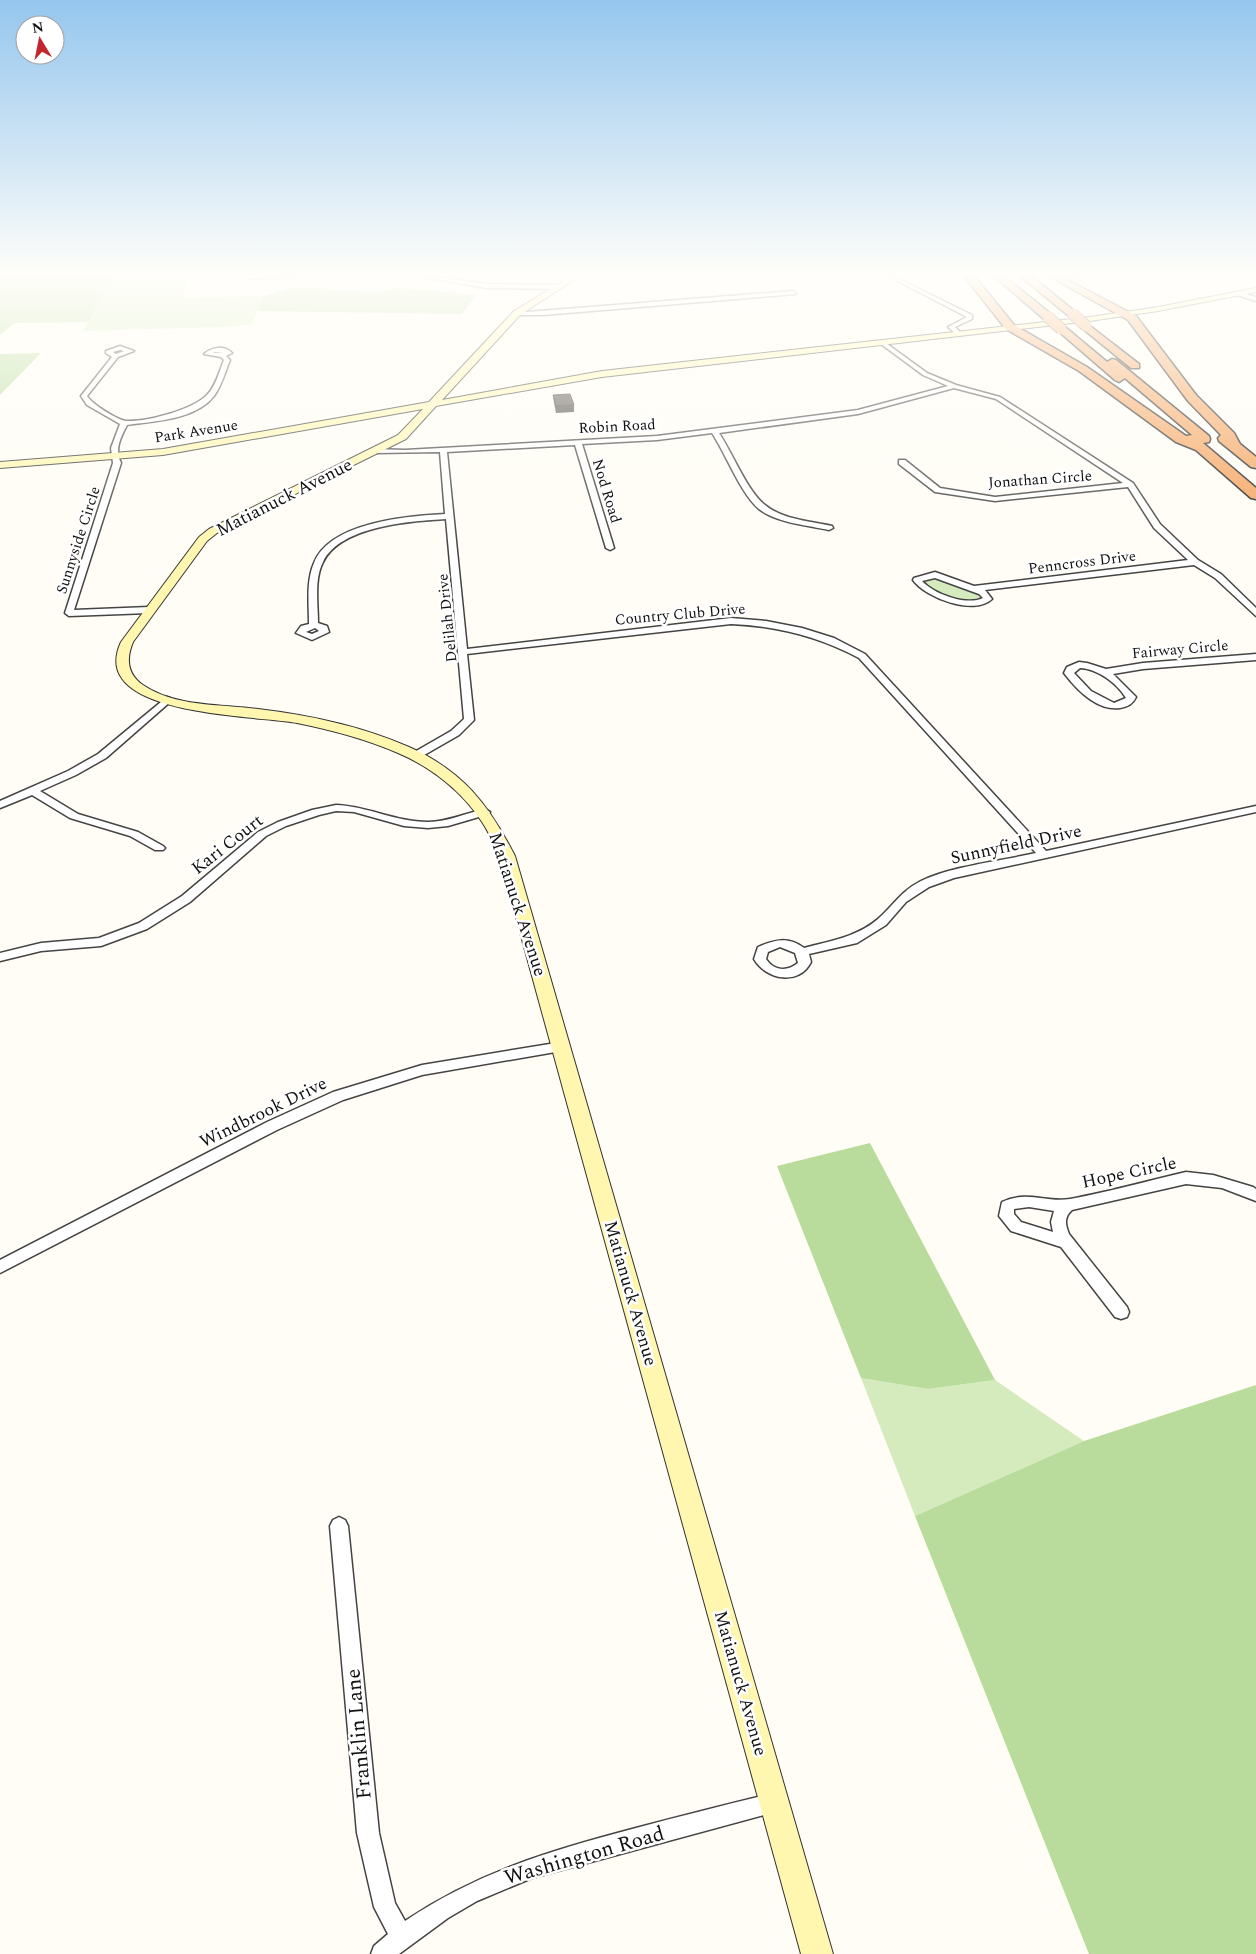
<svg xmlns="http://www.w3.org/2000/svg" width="1256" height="1954" font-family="Spectral,serif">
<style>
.green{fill:#d5ebbd}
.forest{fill:#b9dc9c}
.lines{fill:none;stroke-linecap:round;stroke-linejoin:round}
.street-casing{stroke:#444;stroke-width:3}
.secondary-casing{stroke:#333;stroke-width:2}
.highway-casing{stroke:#222;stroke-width:3}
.street{fill:#fff;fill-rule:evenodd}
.secondary{fill:#fff6b0;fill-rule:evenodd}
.highway{fill:#f5a25d;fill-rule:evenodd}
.highway-bridge-casing{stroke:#222;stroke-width:12;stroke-linecap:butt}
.highway-bridge{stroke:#f5a25d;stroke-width:11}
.wall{fill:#4d4742}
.building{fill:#5a524d;stroke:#3f3936}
.labels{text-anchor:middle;stroke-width:5;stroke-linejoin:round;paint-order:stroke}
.far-street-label{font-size:15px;fill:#111;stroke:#fff}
.street-label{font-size:18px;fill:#111;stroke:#fff}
.near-street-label{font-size:21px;fill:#111;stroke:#fff}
</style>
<rect width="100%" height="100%" fill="#fffdf5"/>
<!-- green -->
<path class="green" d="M 114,276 L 188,276 L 183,298 L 263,296 L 252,324 L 223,327 L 83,331 Z
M 932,577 L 975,592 L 983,599 C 966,607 934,594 921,581 Z
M 861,1378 L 928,1389 L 995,1380 L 1084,1441 L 915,1516 Z"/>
<!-- forest -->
<path class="forest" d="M 0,276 L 114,276 L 88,322 L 14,323 L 0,335 Z
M 293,287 L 377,292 L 394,288 L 427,290 L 476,295 L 462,314 L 258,311 L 263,296 Z
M 41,353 L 0,395 L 0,354 Z
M 870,1143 L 995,1380 L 928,1389 L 861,1378 L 777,1166 Z
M 1256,1385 L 1256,1954 L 1089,1954 L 915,1516 L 1084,1441 Z"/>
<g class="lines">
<defs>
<path id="street" d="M 245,276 L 306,276 L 247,279 Z
M 418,276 L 429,276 L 486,284 L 556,285 L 559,287 L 556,289 L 486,288 Z
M 888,276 L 893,276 L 972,315 L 972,319 L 955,327 L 962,334 L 957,335 L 948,327 L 967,317 Z
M 1072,276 L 1079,276 L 1083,278 L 1080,280 Z
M 794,291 L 796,294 L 543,315 L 517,315 L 514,313 Z
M 1239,292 L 1256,297 L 1256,301 L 1237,295 Z
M 883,341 L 927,373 L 956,385 L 1000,397 L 1133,483 L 1160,524 L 1198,560 L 1221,574 L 1256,608 L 1256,616 L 1215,578 L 1194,565 L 985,590 L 992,599 C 974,616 926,598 913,580 L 914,578 L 935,572 L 974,586 L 1188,560 L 1154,528 L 1128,487 L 995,501 L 935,492 L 899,464 L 899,460 L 905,460 L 940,488 L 995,497 L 1123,483 L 996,399 L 954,388 L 858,414 L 719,433 C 732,452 747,491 765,505 C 783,520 811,521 832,526 L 833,528 L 829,530 C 807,525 777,523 759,509 C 741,494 726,454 712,433 L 657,440 L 582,444 L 614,548 L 610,550 L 606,548 L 575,445 L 447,452 L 467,649 L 731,618 L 766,621 L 802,628 L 834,638 L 865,654 L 1046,851 L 1256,806 L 1256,812 L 954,878 L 929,887 L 906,902 L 886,925 L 857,943 L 809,954 L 811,962 C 799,986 766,980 754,959 L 758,947 C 774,940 788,936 804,948 C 830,941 857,937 878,919 C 893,906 901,891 921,881 C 952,866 1001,861 1036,853 L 859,658 C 818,636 777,626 731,624 L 467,654 L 474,720 L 459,735 L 419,758 L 411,758 L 411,754 L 451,731 L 464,719 L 446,519 C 411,521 340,526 323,562 C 314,579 318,604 318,623 L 327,626 L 329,632 L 312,640 L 296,633 L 301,626 L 309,624 C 309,604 306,581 314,563 C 330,522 408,516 445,514 L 440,452 L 376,453 L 372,451 L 373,449 L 405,450 L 657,436 L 858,410 L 948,386 L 923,375 L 881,344 ZM 935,578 L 979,594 L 983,598 C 966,606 934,594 922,581 ZM 315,628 L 319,631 L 312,634 L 306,632 ZM 780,947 L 795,953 L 798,963 C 787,972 774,971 766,959 L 768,952 Z
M 120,346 L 134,351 L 118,357 L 87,396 C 92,404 117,420 126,421 C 147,422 192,410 207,395 C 216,386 219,372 224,360 L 221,357 L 204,354 C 212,347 224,345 232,353 L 226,356 L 230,360 C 225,372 222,385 214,396 C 195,420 155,421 127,425 C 121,437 114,449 121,463 L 74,610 L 149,607 L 153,610 L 149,613 L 69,616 L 65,613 L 113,463 L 111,448 L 120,424 L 87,405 L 81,396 L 112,357 L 106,353 L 106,351 ZM 120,350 L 124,351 L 116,354 L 113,352 ZM 215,352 L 224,352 L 213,353 Z
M 1256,654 L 1256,660 L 1143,669 L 1113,674 L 1136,697 C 1133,704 1127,707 1120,708 C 1097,711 1077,690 1064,673 L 1067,667 L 1079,662 L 1087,663 L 1106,669 L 1143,663 ZM 1080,668 C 1098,669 1117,683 1126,698 L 1114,703 L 1091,691 L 1074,673 Z
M 167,697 L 170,698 L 170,702 L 106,758 L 76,775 L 40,791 L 78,814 L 138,832 L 163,846 L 165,848 L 163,850 L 155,850 L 130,836 L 70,818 L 32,795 L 0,808 L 0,801 L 68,771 L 98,754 Z
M 336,805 C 367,806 396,822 428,822 C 448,822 466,813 485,809 L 490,812 L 489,814 L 448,826 L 428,828 L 404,826 L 354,812 L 336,811 L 319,815 L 286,826 L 266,836 L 190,902 L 147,929 L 101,946 L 41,951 L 0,961 L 0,953 L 41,943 L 99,938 L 139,923 L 182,896 L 258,832 L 278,822 L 312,810 Z
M 562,1042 L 567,1044 L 569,1047 L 567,1050 L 422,1075 L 343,1100 L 277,1130 L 0,1273 L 0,1260 L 267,1122 L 333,1092 L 422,1065 Z
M 1186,1172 L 1213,1175 L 1253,1187 L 1256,1189 L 1256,1201 L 1222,1188 L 1186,1184 L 1072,1210 C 1064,1217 1065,1224 1069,1234 L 1127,1307 L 1129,1312 L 1127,1317 L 1121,1319 L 1115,1317 L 1061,1247 L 1011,1231 L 999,1216 L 1002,1202 C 1028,1190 1045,1203 1070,1199 C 1109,1192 1147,1181 1186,1172 ZM 1029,1207 L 1054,1211 L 1051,1222 L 1053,1232 L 1021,1222 L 1014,1214 L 1014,1209 Z
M 339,1517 L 345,1520 L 348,1526 L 379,1833 L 395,1903 L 405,1921 C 478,1872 552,1850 636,1828 C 682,1816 728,1804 775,1793 L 782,1796 L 785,1803 L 782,1810 L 532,1878 L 477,1901 L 448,1918 L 399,1954 L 371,1954 L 374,1946 L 388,1934 L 374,1907 L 357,1833 L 330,1526 L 333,1520 Z"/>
<path id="secondary" d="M 571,276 L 580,276 L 520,315 L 442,400 L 602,371 L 1090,317 L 1158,307 L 1256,288 L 1256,292 L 1158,311 L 1090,321 L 602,377 L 436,406 L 406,439 L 217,533 L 207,541 L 133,642 C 126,659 127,674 143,685 C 175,707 221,704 258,709 C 309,715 361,726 409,747 C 463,771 489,805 515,856 L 833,1954 L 801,1954 L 499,856 C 494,845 489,832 482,822 C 463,792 431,767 398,753 C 366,739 332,730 297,723 C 256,715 86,717 121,642 L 199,537 L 209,529 L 398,435 L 423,409 L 163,455 L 0,468 L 0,462 L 163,449 L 429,402 L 514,311 Z"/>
<path id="highway" d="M 964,276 L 974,276 L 1014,325 L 1087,367 L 1186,436 L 1192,435 L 1125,378 L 1119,382 L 1115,380 L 1056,329 L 1057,327 L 1065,327 L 1107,362 L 1112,359 L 1116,360 L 1209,436 L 1210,439 L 1209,442 L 1203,443 L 1256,488 L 1256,499 L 1251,498 L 1196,450 L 1176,442 L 1079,371 L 1006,329 Z
M 994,276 L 1004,276 L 1052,315 L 1052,319 L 1044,319 Z
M 1020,276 L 1031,276 L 1078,314 L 1077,316 L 1069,316 Z
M 1049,276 L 1060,276 L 1136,316 L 1196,395 L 1234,433 L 1240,444 L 1256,457 L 1256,468 L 1251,467 L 1219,441 L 1218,438 L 1221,435 L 1188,401 L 1128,320 Z
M 1086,323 L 1139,364 L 1139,368 L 1131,368 L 1082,328 L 1081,326 Z"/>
</defs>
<!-- street casing -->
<use href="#street" class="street-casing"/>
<!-- secondary casing -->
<use href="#secondary" class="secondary-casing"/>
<!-- highway casing -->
<use href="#highway" class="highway-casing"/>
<!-- street -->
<use href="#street" class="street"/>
<!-- secondary -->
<use href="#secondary" class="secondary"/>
<!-- highway -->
<use href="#highway" class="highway"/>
<defs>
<path id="highway-bridge" d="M 1073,314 L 1086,326
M 1048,317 L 1061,329"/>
</defs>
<!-- highway-bridge casing -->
<use href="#highway-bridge" class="highway-bridge-casing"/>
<!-- highway-bridge -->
<use href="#highway-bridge" class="highway-bridge"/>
</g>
<!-- wall -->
<path class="wall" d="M 553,395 L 574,405 L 574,412 L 556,413 L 554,403 Z"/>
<!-- building -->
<path class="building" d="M 570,394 L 574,405 L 556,406 L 553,395 Z"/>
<!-- sky -->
<linearGradient id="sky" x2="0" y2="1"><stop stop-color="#95c6ee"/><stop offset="0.5" stop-color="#fffefa"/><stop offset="1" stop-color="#fffefa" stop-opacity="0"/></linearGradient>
<rect width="1256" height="549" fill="url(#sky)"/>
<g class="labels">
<!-- far-street labels -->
<g class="far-street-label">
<text transform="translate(617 426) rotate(-3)" y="5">Robin Road</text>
<text transform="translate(196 431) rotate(-9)" y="5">Park Avenue</text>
<text transform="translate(1040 479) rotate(-4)" y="5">Jonathan Circle</text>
<text transform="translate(607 491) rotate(73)" y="5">Nod Road</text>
<text transform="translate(78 540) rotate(-72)" y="5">Sunnyside Circle</text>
<text transform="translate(1082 562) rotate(-7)" y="5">Penncross Drive</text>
<text transform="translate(680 614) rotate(-5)" y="5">Country Club Drive</text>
<text transform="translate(447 618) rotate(-96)" y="5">Delilah Drive</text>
<text transform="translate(1180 649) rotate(-5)" y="5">Fairway Circle</text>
</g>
<!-- street labels -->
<g class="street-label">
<text transform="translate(284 497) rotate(-27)" y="6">Matianuck Avenue</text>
<text transform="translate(227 844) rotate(-38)" y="6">Kari Court</text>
<text transform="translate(1016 844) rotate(-12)" y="6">Sunnyfield Drive</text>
<text transform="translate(518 904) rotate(72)" y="6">Matianuck Avenue</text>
<text transform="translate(263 1112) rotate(-26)" y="6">Windbrook Drive</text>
<text transform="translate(1129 1172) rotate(-12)" y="6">Hope Circle</text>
<text transform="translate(631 1293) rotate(74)" y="6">Matianuck Avenue</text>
<text transform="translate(741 1683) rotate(74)" y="6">Matianuck Avenue</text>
</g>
<!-- near-street labels -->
<g class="near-street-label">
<text transform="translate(358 1734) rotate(-95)" y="7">Franklin Lane</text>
<text transform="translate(584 1855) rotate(-16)" y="7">Washington Road</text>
</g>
</g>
<!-- north arrow -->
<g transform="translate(40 40) rotate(350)"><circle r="24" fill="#ffffff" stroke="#a0a0a0"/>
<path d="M0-4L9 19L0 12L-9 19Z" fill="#c4262e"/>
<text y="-8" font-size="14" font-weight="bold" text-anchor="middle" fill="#111111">N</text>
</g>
</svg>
